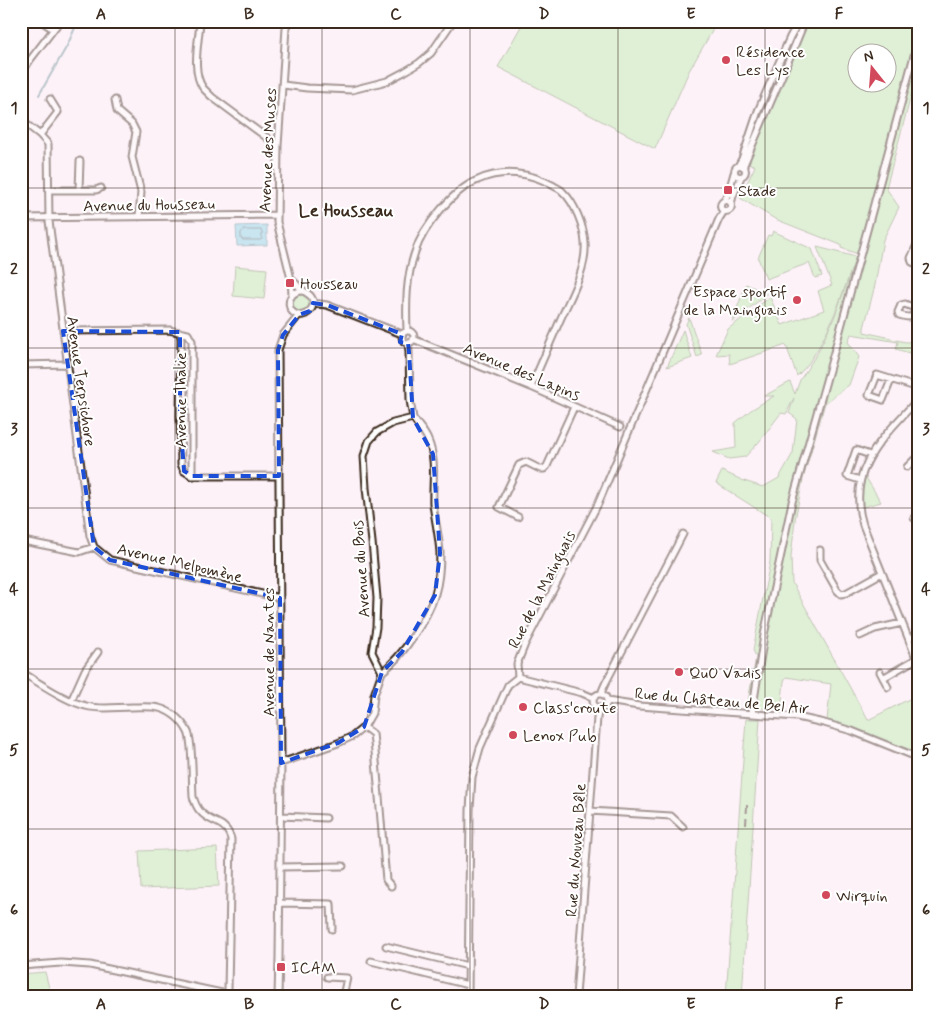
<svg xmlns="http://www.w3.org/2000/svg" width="940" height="1017" font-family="Mynerve,sans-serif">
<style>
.green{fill:#bbedae;stroke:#7b8c66;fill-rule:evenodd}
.water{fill:#88d4e7;stroke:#699097}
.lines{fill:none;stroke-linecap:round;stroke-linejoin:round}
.shore{stroke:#5a6e6e;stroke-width:1}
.stream{stroke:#699097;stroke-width:2}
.minor-casing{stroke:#3b2a1e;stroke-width:9}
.minor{stroke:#fff;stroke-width:5}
.rail{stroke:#3b2a1e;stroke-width:2;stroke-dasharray:8 4;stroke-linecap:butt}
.marked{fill:none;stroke:#1d4ed8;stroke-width:4;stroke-dasharray:10 6;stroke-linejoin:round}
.grid{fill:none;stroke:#3b2a1e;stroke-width:1;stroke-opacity:0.55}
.poi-dot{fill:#d1495b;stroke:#fff;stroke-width:2}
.labels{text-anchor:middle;stroke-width:4;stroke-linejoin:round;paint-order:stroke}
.poi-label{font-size:16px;fill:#3b2a1e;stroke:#fff;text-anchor:start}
.street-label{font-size:16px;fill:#3b2a1e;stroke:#fff}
.neighbourhood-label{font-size:18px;font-weight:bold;fill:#3b2a1e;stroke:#fff}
.neatline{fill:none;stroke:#3b2a1e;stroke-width:2}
.grid-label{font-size:16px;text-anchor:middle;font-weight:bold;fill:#3b2a1e}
</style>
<rect width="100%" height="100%" fill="#fdf2f8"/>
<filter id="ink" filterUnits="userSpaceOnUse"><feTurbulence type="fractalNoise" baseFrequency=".02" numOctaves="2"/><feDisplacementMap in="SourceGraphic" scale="10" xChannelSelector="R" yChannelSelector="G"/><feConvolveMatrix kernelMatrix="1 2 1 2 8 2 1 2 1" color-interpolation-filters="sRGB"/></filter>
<g filter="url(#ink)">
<!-- green -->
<path class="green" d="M 524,21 L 718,21 L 689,71 L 655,149 L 498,67 Z
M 795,21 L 919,21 L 919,66 L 886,188 L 899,207 L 883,240 L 875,285 L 864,328 L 864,332 L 891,338 L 891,339 L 906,342 L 919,341 L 919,353 L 909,352 L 909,353 L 896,349 L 898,342 L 851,334 L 848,342 L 859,357 L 849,385 L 825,403 L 803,479 L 795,520 L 791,557 L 792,583 L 868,720 L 919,694 L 919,753 L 842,724 L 827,720 L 831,684 L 786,677 L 784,681 L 781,710 L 747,707 L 756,657 L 753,650 L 770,562 L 771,518 L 716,483 L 722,471 L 744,481 L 763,487 L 779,478 L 793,453 L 797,419 L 789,413 L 794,398 L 786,414 L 781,413 L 759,442 L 745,457 L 729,459 L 713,452 L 736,448 L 735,423 L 751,410 L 774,396 L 764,396 L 790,382 L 795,394 L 800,380 L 818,352 L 834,318 L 858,254 L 841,248 L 841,245 L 775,219 L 740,198 L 755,166 L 738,158 L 756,110 ZM 858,52 L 888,52 L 888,82 L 858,82 Z
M 773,231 L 812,249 L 822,276 L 815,278 L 809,263 L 766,279 L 758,258 L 768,235 L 771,236 Z
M 817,247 L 856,257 C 843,291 831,331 810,361 C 807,366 802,371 797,376 L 786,345 L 730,364 L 729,354 L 716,355 L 728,329 L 770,297 L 782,325 L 824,310 L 818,291 L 832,285 Z
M 235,266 L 267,269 L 264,299 L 233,296 Z
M 746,284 L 766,293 L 766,295 L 732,322 Z
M291 303a10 10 0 1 1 20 0a10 10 0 1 1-20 0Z
M 689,318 L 702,355 L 697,357 L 686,324 Z
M 683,330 L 692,358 L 667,367 Z
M 865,476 L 881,502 L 863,507 L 862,494 Z
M 746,719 L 760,719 L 742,996 L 726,996 Z
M 217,848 L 219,886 L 141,889 L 139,851 Z
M 45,972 L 51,996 L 21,996 L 21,974 Z"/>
<!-- water -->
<path class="water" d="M 267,225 L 267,245 L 237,246 L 236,226 Z"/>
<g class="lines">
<!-- shore -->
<path class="shore" d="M 244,230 L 261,230 L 262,232 L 262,239 L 260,240 L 243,240 L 241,239 L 241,233 Z"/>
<!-- stream -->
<path class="stream" d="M 39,95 L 67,46 L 78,21"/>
<defs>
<path id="minor" d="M 41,21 L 53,29
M 200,21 C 199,41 191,71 203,88 C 206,91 209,94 212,97 L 278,146
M 289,21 L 286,28 L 278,146 L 277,222 L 291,279 L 292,295
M 21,26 L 24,21
M 21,74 L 30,60 L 60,21
M 283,85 L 307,88 L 352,90 L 387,81 L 404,72 L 419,63 L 431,53 L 453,21
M 115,100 L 117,111 L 132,124 L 136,132 L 132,157 L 141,192 L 139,217
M 21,120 L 40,135 L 48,144 L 49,221 L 90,536 L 94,547
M 40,135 L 58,112 L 50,99
M734.5 171a5.5 5.5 0 1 1 11 0a5.5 5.5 0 1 1-11 0Z
M 738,166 L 742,159 L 758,111 L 790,37 L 799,21
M 743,167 L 795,45 L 804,23
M 49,190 L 96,190 L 101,188
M 79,190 L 80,161
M720.5 206a5.5 5.5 0 1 1 11 0a5.5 5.5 0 1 1-11 0Z
M 724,201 L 728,194 L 734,173
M 731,204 L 733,196 L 741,177
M 21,218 L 277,215
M 919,240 L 911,258 L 912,262 L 917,264 L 919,262
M 291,279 C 295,282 298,286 302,290 C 309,294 316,298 312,308 C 310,311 307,314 303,315 C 286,318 283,290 304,291
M 313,303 L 327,305 L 402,334
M 917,309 C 911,319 910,318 899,315 L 898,312 L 901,305 L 905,304 L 919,310
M 63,331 L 169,330 L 188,334 L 192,341 L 192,476 L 279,476
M 407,331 C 406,304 406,278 415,252 C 423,227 453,190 478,180 C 503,169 530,172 554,186 C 557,188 561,189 563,192 C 575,203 584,227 585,243 C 587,268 571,296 561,318 C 551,341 541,364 531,387
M402 337a6 6 0 1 1 12 0a6 6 0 1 1-12 0Z
M 180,332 L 181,339 L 180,415 L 181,464 L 184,471 L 192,476
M 413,339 L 531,387 L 620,427
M 21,365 L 68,364
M 891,380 L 883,400 L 869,395 L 877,375 L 919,388
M 919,398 C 885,436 845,468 863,525 L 919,665
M 907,467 L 914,460 L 919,459
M 860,480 L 847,476 L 856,450 L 870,455
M 518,517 L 499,507 L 519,465 L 526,462 L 540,469 L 544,469 L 547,466 L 574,407
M 914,518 L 919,518
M 21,538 L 28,542 L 79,552 L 94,547 L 110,560 L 280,598
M 820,550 L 820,560 L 837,590 L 841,594 L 846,593 L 882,573
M 860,636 L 875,629 L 902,623
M 909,639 L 916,634 L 919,631
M 21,641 L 23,638
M 21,672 C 40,683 65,701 86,706 C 100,710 117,707 132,707 C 141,707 150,706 159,708 C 171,711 182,720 188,732 C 193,742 192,783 193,797 C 195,802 196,807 200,811 C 211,825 225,819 231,839 L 228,990 L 227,994
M 382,672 C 402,657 428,618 435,594 C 439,581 440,566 440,553 C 439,536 435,520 433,504 C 432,483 437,460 428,440 C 425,432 418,425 413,418
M 880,672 L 888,687
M 518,677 L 517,664 L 525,644 L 598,504 L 719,219 L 724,211
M 518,677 L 582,693 L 594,698
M 883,678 L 916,659
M 602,694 L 602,691 L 605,684 L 683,534
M593 701a7 7 0 1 1 14 0a7 7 0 1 1-14 0Z
M 71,701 L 85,670 L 98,652
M 607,701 L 639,706 L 797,717 L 824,723 L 852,731 L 919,758
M 752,713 L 764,635 L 792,502 L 838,338 L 919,37
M 364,727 L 373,734 L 376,761 L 386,880 L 391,886
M 281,763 L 338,743 L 353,736 L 364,727 L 372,713 L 374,695 L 382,672 L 372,652 L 376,627 L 377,598 L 372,542 L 366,488 L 364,456 L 369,441 L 377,432 L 393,423 L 413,418 L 410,400 L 409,352 L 408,343
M 590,811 L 671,816 L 683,827
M 281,816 L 326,818
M 280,867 L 343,866
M 280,903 L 331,904 L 332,929
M 386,946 L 468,966
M 371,961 L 468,985
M 21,966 L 61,963 L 90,965 L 236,996
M 327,977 L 347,978 L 343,996
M 278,996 L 279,957 L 281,763 L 278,350 L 283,335 L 299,315
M 468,996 L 470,810 L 472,777 L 480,748 L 508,685 L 518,677
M 576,996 L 597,718 L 599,707"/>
</defs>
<!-- minor casing -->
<use href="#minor" class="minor-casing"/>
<!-- minor -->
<use href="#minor" class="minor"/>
<!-- rail -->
<path class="rail" d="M 746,825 L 747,805"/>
</g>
</g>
<!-- marked area -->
<path d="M0 0H940V1017H0ZM 313,303 L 327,305 L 402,334 L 400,342 L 408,343 L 409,352 L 413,418 L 433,454 L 440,553 L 435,595 L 402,652 L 382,672 L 364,727 L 338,743 L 281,763 L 280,598 L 110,560 L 94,547 L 63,331 L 180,332 L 180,415 L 184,471 L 192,476 L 279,476 L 278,350 L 283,335 L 299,315 L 310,311 Z" fill="#fdf2f8" fill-opacity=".55" fill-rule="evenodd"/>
<path class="marked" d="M 313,303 L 327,305 L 402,334 L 400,342 L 408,343 L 409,352 L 413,418 L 433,454 L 440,553 L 435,595 L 402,652 L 382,672 L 364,727 L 338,743 L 281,763 L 280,598 L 110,560 L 94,547 L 63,331 L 180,332 L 180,415 L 184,471 L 192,476 L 279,476 L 278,350 L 283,335 L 299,315 L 310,311 Z"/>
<!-- grid -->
<path class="grid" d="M 175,21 L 175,996M 322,21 L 322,996M 470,21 L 470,996M 618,21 L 618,996M 765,21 L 765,996M 21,188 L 919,188M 21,348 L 919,348M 21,508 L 919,508M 21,669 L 919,669M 21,829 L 919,829"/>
<!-- markers -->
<g class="poi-dot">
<circle cx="726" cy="60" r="5"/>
<rect x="723" y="185" width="10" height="10" rx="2.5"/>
<rect x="285" y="278" width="10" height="10" rx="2.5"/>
<circle cx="797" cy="300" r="5"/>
<circle cx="679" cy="672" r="5"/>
<circle cx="523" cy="707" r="5"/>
<circle cx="513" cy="735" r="5"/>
<circle cx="826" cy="895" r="5"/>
<rect x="276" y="962" width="10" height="10" rx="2.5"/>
</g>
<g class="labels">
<!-- poi labels -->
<g class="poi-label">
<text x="736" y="57">Résidence<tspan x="736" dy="18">Les Lys</tspan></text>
<text x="738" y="196">Stade</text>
<text x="300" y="289">Housseau</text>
<text x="787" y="297" text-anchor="end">Espace sportif<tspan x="787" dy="18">de la Mainguais</tspan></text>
<text x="689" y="678">QuO Vadis</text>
<text x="533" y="713">Class'croute</text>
<text x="523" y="741">Lenox Pub</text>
<text x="836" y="901">Wirquin</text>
<text x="291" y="973">ICAM</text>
</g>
<!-- street labels -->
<g class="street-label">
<text transform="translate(267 150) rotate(-87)" y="6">Avenue des Muses</text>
<text transform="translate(149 204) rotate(-1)" y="6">Avenue du Housseau</text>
<text transform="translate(522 371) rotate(23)" y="6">Avenue des Lapins</text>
<text transform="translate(82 381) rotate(82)" y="6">Avenue Terpsichore</text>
<text transform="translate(180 400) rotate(-90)" y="6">Avenue Thalie</text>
<text transform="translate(180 562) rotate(13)" y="6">Avenue Melpomène</text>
<text transform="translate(360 569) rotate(-94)" y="6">Avenue du Bois</text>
<text transform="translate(541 589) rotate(-63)" y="6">Rue de la Mainguais</text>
<text transform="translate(268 652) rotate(-90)" y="6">Avenue de Nantes</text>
<text transform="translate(722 700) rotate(5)" y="6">Rue du Château de Bel Air</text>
<text transform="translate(575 850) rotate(-86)" y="6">Rue du Nouveau Bêle</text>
</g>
<!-- neighbourhood labels -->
<g class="neighbourhood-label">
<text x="346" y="216">Le Housseau</text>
</g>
</g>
<!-- margin -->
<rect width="940" height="1017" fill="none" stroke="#fff" stroke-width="55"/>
<!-- north arrow -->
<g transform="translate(872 68) rotate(343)"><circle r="24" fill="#ffffff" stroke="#b1aaa5"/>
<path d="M0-4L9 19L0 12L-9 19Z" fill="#d1495b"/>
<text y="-8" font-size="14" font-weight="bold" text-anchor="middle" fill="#3b2a1e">N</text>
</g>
<rect x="28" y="28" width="884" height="962" class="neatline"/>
<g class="grid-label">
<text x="101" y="19">A</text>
<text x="249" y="19">B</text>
<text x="396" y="19">C</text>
<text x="544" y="19">D</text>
<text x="691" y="19">E</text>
<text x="839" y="19">F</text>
<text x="14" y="113">1</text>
<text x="926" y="113">1</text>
<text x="14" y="274">2</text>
<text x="926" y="274">2</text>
<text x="14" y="434">3</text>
<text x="926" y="434">3</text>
<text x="14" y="594">4</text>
<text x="926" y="594">4</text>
<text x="14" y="755">5</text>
<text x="926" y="755">5</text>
<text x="14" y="915">6</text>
<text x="926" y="915">6</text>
<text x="101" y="1009">A</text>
<text x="249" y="1009">B</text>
<text x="396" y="1009">C</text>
<text x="544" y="1009">D</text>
<text x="691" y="1009">E</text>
<text x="839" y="1009">F</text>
</g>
</svg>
